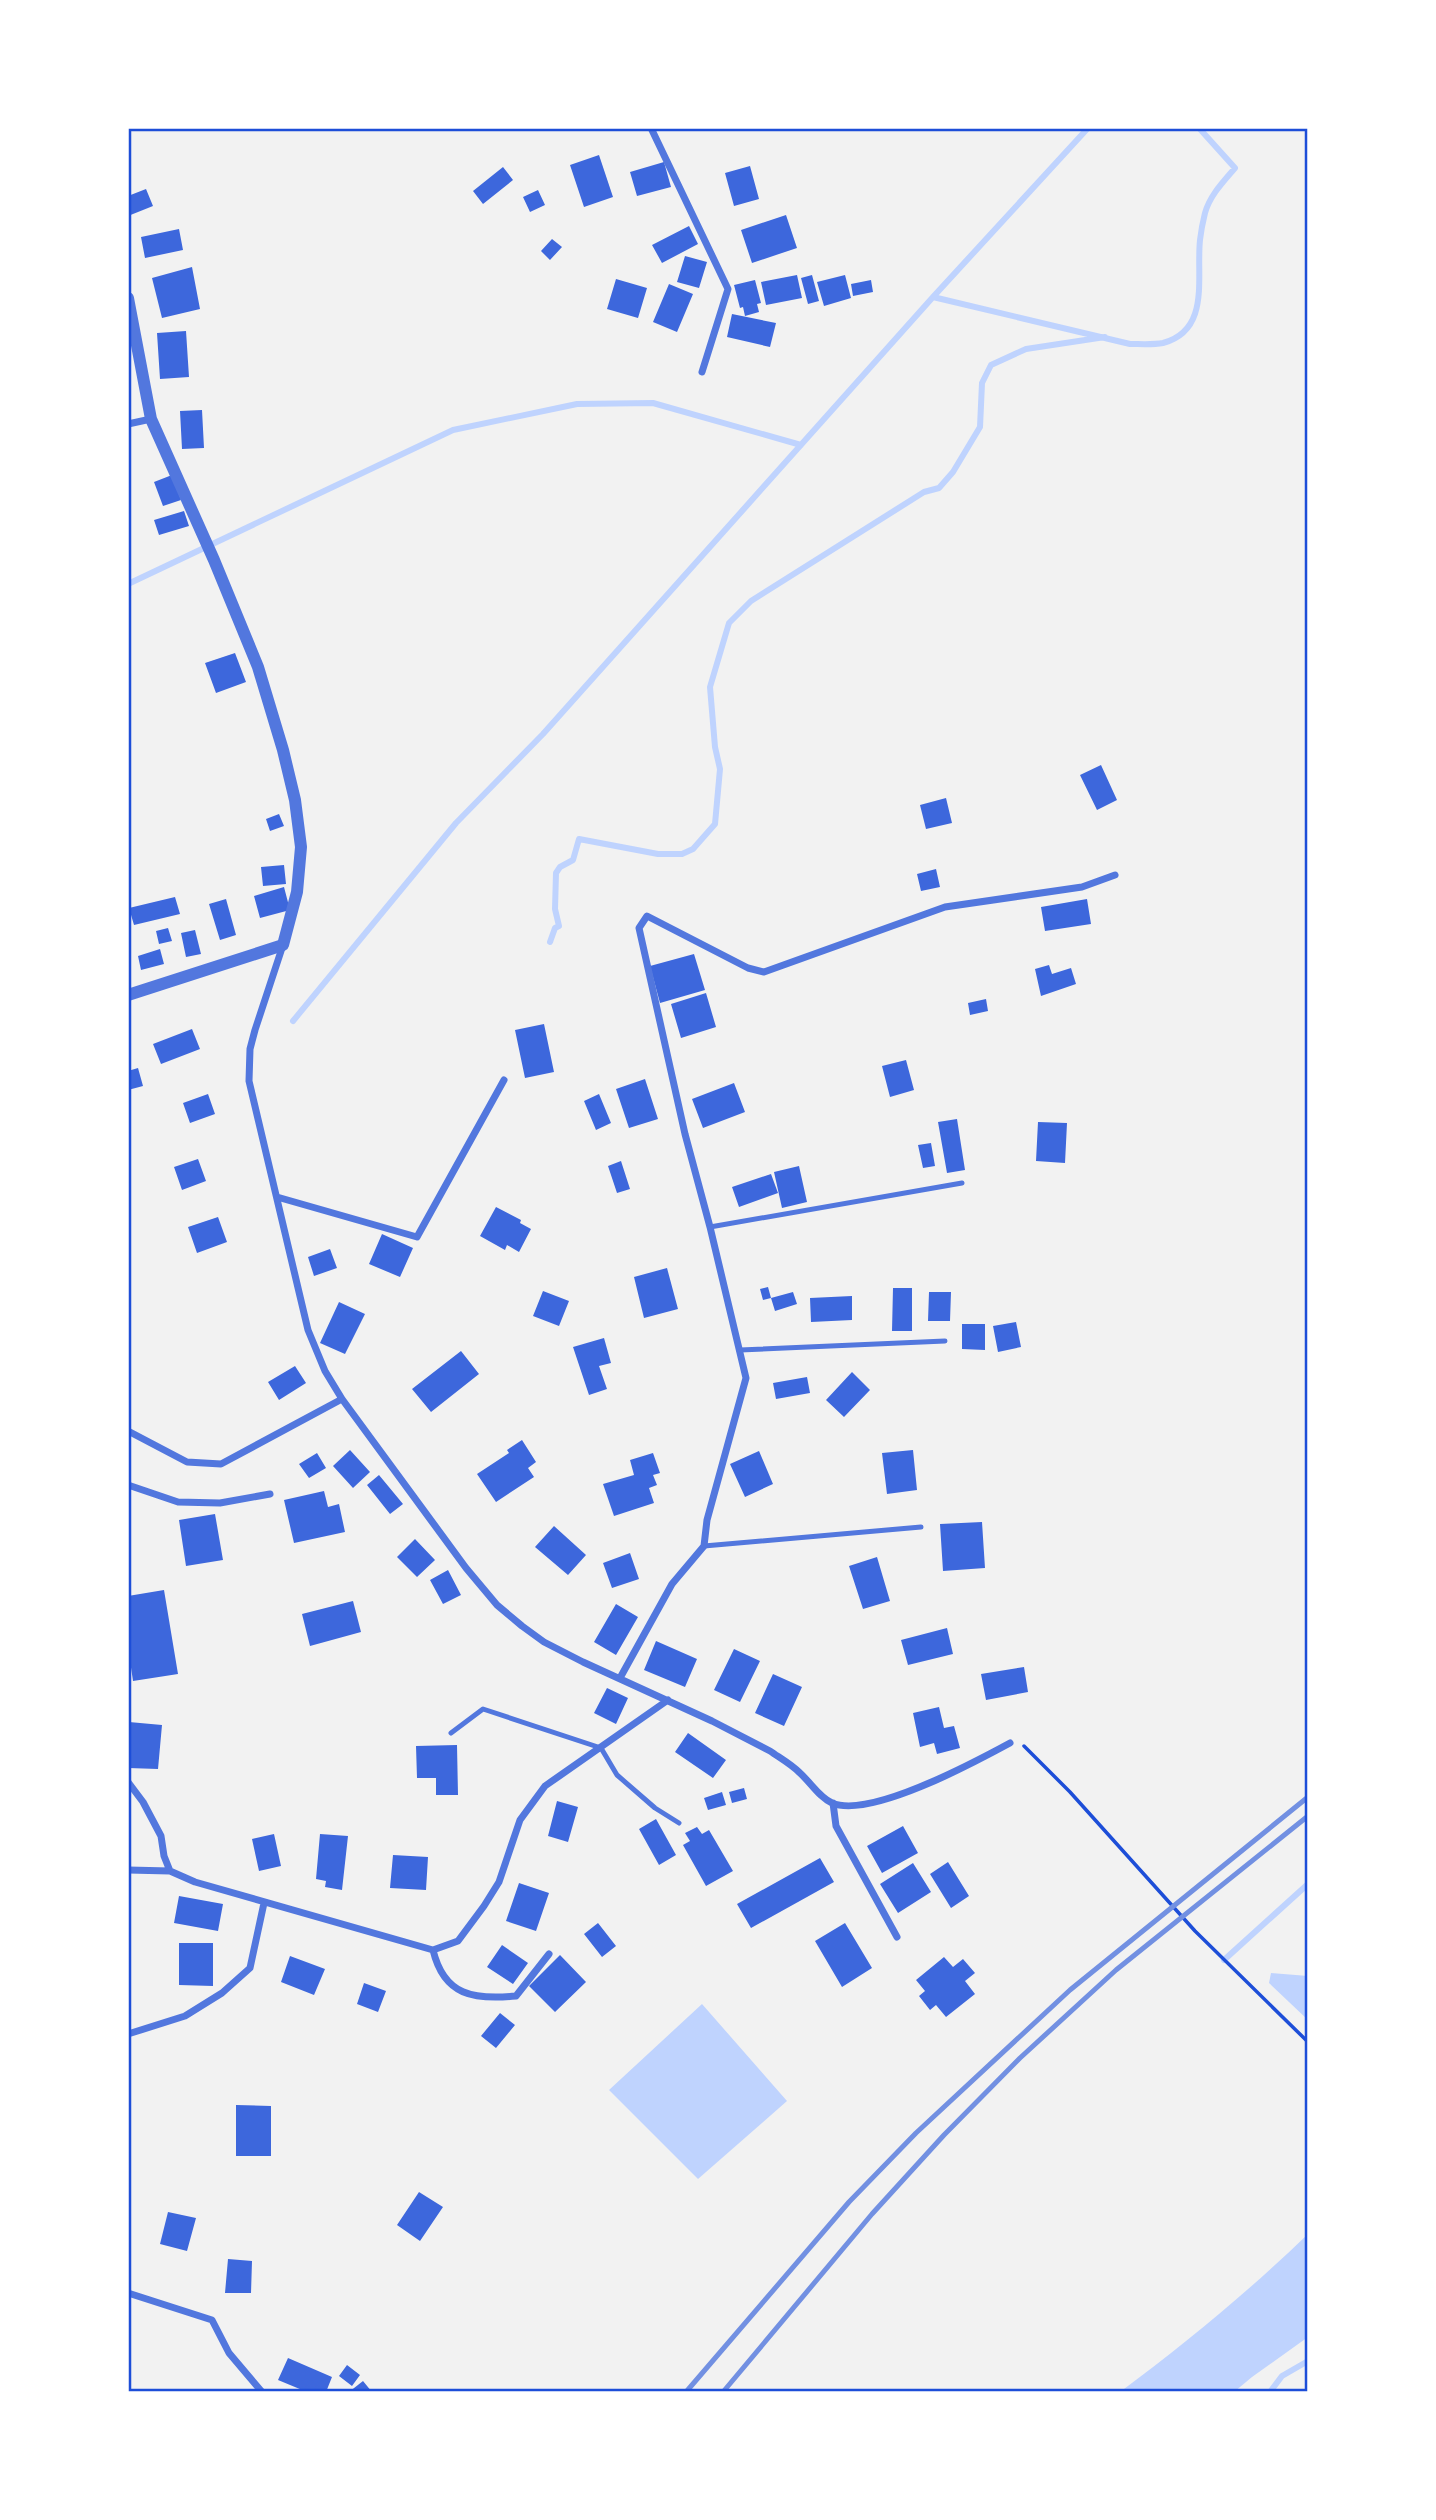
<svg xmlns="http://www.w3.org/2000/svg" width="1436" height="2520" font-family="Manrope,sans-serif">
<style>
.water{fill:#bfd3fe}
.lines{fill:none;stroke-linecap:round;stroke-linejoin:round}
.stream{stroke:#bfd3fe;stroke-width:6}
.building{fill:#3d67dc}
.path{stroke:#1d4ed8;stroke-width:3.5}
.service{stroke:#5277de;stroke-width:5}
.minor{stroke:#5277de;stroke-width:7}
.tertiary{stroke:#5277de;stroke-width:12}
.rail{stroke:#7290e2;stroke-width:5}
.neatline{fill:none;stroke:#1d4ed8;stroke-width:2.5}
</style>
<rect width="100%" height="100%" fill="#f2f2f2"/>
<!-- water -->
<path class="water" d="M 1271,1973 L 1308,1976 L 1308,2020 L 1269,1983 Z
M 702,2004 L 787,2101 L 698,2179 L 609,2090 Z
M 1308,2234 L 1308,2337 L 1252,2377 L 1234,2392 L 1120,2392 C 1186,2343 1249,2291 1308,2234 Z"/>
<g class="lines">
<!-- stream -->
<path class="stream" d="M 933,297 L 1130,344 C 1140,344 1153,345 1163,343 C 1211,330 1196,277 1200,240 C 1201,231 1203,221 1205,213 C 1210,195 1224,181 1235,168 L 1199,128
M 128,584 L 453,430 L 577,404 L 653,403 L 801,445
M 550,942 L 555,928 L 559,926 L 555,909 L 556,873 L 560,867 L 573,860 L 579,839 L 658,854 L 682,854 L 693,849 L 715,824 L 720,769 L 715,747 L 710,687 L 729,623 L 751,601 L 924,492 L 939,488 L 953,472 L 980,427 L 982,383 L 991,365 L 1026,349 L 1105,337
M 293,1021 L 456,823 L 543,734 L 933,297 L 1088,128
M 1224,1960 L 1308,1884
M 1270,2392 L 1282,2376 L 1308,2361"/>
</g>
<!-- building -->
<path class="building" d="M 599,155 L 613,197 L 584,207 L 570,165 Z
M 664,162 L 671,187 L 637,196 L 630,172 Z
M 750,166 L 759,199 L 734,206 L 725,173 Z
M 503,167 L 513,180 L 483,204 L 473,191 Z
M 146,189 L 153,206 L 128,216 L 128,196 Z
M 538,190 L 545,205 L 530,212 L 523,197 Z
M 786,215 L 797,248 L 752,263 L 741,230 Z
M 689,226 L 698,244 L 662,263 L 652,245 Z
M 179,229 L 183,250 L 145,258 L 141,237 Z
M 552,239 L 562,247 L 550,260 L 541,251 Z
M 685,256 L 707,262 L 699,288 L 677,282 Z
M 192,267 L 200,309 L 162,318 L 152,278 Z
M 797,275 L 802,298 L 766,305 L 761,282 Z
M 812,275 L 819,301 L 808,304 L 801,278 Z
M 845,275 L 851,298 L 824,306 L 817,282 Z
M 616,279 L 647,288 L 638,318 L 607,309 Z
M 755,280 L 761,303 L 757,304 L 759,312 L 745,316 L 743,307 L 740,308 L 734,285 Z
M 871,280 L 873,292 L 853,296 L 851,284 Z
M 669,284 L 693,294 L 677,332 L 653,322 Z
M 732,314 L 776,323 L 770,347 L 727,337 Z
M 186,331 L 189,377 L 160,379 L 157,333 Z
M 202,410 L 204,448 L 182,449 L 180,411 Z
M 172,475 L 181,500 L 163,506 L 154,482 Z
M 184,511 L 189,526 L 159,535 L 154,520 Z
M 235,653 L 246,682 L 216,693 L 205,663 Z
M 1101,765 L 1117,800 L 1097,810 L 1080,775 Z
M 946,798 L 952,823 L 926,829 L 920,805 Z
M 279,814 L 284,826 L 270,831 L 266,819 Z
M 284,865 L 286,884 L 263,886 L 261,867 Z
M 936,869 L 940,887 L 921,891 L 917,874 Z
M 284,887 L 290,910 L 260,918 L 254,896 Z
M 175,897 L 180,914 L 134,925 L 129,908 Z
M 226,899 L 236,935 L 220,940 L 209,904 Z
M 1087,899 L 1091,924 L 1045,931 L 1041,907 Z
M 168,928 L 172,941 L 159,944 L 156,931 Z
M 195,930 L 201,954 L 186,957 L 181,933 Z
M 160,949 L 164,964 L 141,970 L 138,956 Z
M 694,954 L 705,990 L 660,1003 L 650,966 Z
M 1049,965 L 1052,974 L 1071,968 L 1076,984 L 1041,996 L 1035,969 Z
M 706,993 L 716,1027 L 681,1038 L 671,1004 Z
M 986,999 L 988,1011 L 970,1015 L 968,1003 Z
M 544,1024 L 554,1072 L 525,1078 L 515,1030 Z
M 192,1029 L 200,1049 L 161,1064 L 153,1044 Z
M 906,1060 L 914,1090 L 890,1097 L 882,1066 Z
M 138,1068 L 143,1086 L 128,1090 L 128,1071 Z
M 645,1079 L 658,1119 L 629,1128 L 616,1089 Z
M 734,1083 L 745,1112 L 703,1128 L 692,1099 Z
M 208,1094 L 215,1114 L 190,1123 L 183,1103 Z
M 599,1094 L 611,1123 L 596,1130 L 584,1101 Z
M 957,1119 L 965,1170 L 947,1173 L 938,1122 Z
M 1038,1122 L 1067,1123 L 1065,1163 L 1036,1161 Z
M 931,1143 L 935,1166 L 923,1168 L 918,1145 Z
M 198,1159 L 206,1181 L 182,1190 L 174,1167 Z
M 621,1161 L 630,1189 L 617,1193 L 608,1166 Z
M 799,1166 L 807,1202 L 782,1208 L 774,1172 Z
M 771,1174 L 778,1193 L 739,1207 L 732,1187 Z
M 496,1207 L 521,1220 L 520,1223 L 531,1229 L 519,1252 L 507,1245 L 505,1250 L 480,1236 Z
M 218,1217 L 227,1242 L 197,1253 L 188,1227 Z
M 382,1234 L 413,1248 L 400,1277 L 369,1264 Z
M 330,1249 L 337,1268 L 314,1276 L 308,1257 Z
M 667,1268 L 678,1309 L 644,1318 L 634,1277 Z
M 768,1287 L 771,1298 L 763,1300 L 760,1289 Z
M 893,1288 L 912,1288 L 912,1331 L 892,1331 Z
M 543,1291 L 569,1301 L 559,1326 L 533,1316 Z
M 793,1292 L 797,1304 L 775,1311 L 771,1298 Z
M 929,1292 L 951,1292 L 950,1321 L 928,1321 Z
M 852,1296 L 852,1320 L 811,1322 L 810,1298 Z
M 339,1302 L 365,1314 L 345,1354 L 320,1343 Z
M 1016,1322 L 1021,1347 L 998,1352 L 993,1326 Z
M 962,1324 L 985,1324 L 985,1350 L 962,1349 Z
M 604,1338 L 611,1363 L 599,1366 L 607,1389 L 589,1395 L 573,1347 Z
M 461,1351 L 479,1374 L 431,1412 L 412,1389 Z
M 295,1366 L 306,1383 L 279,1400 L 268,1382 Z
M 852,1372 L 870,1390 L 844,1417 L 826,1400 Z
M 807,1377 L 810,1393 L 776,1399 L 773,1383 Z
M 522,1440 L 536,1462 L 528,1468 L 534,1477 L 496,1502 L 477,1474 L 509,1453 L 507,1450 Z
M 350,1450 L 370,1472 L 353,1488 L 333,1466 Z
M 913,1450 L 917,1490 L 887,1494 L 882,1453 Z
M 759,1451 L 773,1484 L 745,1497 L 730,1464 Z
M 317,1453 L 326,1468 L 309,1478 L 299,1464 Z
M 653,1453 L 660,1473 L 653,1475 L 657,1485 L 649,1488 L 654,1503 L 614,1516 L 603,1484 L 634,1475 L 630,1460 Z
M 379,1475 L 403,1504 L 390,1514 L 367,1485 Z
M 324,1491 L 328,1507 L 339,1504 L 345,1532 L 294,1543 L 284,1500 Z
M 215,1514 L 223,1560 L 186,1566 L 179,1520 Z
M 982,1522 L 985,1568 L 943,1571 L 940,1524 Z
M 554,1526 L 586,1555 L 568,1575 L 535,1547 Z
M 415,1539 L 435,1560 L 417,1577 L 397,1557 Z
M 630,1553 L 639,1579 L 612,1588 L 603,1563 Z
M 877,1557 L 890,1601 L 863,1609 L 849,1566 Z
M 448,1570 L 461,1595 L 443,1604 L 430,1580 Z
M 164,1590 L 178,1674 L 133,1681 L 128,1647 L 128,1596 Z
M 353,1601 L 361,1632 L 310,1646 L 302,1614 Z
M 616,1604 L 638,1617 L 616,1655 L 594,1642 Z
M 947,1628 L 953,1654 L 908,1665 L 901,1640 Z
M 656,1641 L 697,1659 L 685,1687 L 644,1670 Z
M 734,1649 L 760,1661 L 740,1702 L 714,1690 Z
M 1024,1667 L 1028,1692 L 986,1700 L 981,1674 Z
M 773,1674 L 802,1687 L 784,1726 L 755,1713 Z
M 607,1688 L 628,1698 L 616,1724 L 594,1713 Z
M 939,1707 L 944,1728 L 954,1726 L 960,1748 L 937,1754 L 934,1743 L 920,1747 L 913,1713 Z
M 129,1722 L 162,1725 L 158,1769 L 128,1768 Z
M 688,1733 L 726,1760 L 713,1778 L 675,1752 Z
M 457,1745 L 458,1795 L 436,1795 L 436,1778 L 417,1778 L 416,1746 Z
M 744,1788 L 747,1799 L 732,1803 L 729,1792 Z
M 722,1792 L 726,1805 L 708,1810 L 704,1798 Z
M 557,1801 L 578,1807 L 568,1842 L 548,1836 Z
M 656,1819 L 676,1855 L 659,1865 L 639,1829 Z
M 903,1826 L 918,1853 L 882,1873 L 867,1846 Z
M 697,1827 L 702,1834 L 709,1830 L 733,1871 L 706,1886 L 683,1845 L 690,1841 L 685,1833 Z
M 274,1834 L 281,1866 L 259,1871 L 252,1839 Z
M 320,1834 L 348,1836 L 342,1890 L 325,1887 L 326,1881 L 316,1879 Z
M 393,1855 L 428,1857 L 426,1890 L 390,1888 Z
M 820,1858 L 834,1882 L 751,1928 L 737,1904 Z
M 948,1862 L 969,1896 L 951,1908 L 930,1874 Z
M 913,1863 L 931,1892 L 898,1913 L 880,1884 Z
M 519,1883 L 549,1893 L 536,1931 L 506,1921 Z
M 179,1896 L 223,1904 L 218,1931 L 174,1923 Z
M 598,1923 L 616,1946 L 602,1957 L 584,1934 Z
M 845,1923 L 872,1968 L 842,1987 L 815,1941 Z
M 179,1943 L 213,1943 L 213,1986 L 179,1985 Z
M 502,1945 L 528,1963 L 513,1984 L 487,1967 Z
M 560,1955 L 586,1982 L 555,2012 L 529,1986 Z
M 290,1956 L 325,1969 L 314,1995 L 281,1982 Z
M 944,1957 L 953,1967 L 963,1959 L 975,1973 L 965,1981 L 975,1994 L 946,2017 L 936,2005 L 930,2010 L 919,1996 L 925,1991 L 916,1980 Z
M 364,1983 L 386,1991 L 378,2012 L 357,2004 Z
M 500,2013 L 515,2025 L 496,2048 L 481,2036 Z
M 236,2105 L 271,2106 L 271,2156 L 236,2156 Z
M 419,2192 L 443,2207 L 420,2241 L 397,2225 Z
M 168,2212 L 196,2218 L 187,2251 L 160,2244 Z
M 228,2259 L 252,2261 L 251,2293 L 225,2293 Z
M 288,2358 L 332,2377 L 326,2392 L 307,2392 L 278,2380 Z
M 347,2365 L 360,2375 L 352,2386 L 339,2376 Z
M 363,2381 L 372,2392 L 349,2392 Z"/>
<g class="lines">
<!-- path -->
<path class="path" d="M 1024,1746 L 1070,1792 L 1195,1931 L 1308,2042"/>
<!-- service -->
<path class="service" d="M 710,1227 L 962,1183
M 740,1350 L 945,1341
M 704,1546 L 921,1527
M 451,1733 L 483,1709 L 601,1748 L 617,1775 L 655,1808 L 679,1823"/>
<!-- minor -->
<path class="minor" d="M 651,128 L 728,289 L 702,372
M 128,424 L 151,419
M 283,945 L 255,1030 L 250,1049 L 249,1081 L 308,1330 L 325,1371 L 342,1399 L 466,1568 L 497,1605 L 522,1626 L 544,1642 L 583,1662 L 712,1721 L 770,1751 C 780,1758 791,1764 800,1773 C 811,1783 819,1797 832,1803 C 870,1819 975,1762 1010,1743
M 277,1197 L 417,1237 L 504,1080
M 128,1431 L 187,1462 L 221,1464 L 342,1399
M 128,1485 L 178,1502 L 220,1503 L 270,1494
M 620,1678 L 672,1584 L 704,1546 L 707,1520 L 746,1378 L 710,1227 L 685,1134 L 639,928 L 647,916 L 748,968 L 764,972 L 945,907 L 1082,887 L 1115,875
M 128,1782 L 143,1802 L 161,1836 L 164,1856 L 170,1871 L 195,1882 L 433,1950 L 458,1941 L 484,1906 L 499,1882 L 520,1820 L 545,1786 L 668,1700
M 833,1803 L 836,1826 L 897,1937
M 128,1870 L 170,1871
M 433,1950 C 444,1996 474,2000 516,1996 L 549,1954
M 128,2034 L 185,2016 L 222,1993 L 250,1968 L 264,1903
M 128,2293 L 212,2320 L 229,2353 L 262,2392"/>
<!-- tertiary -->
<path class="tertiary" d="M 128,298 L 151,419 L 214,560 L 258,667 L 283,750 L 295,800 L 301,847 L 297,892 L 283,945 L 128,995"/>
<!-- rail -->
<path class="rail" d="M 686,2392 L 849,2202 L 916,2133 L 1070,1990 L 1308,1797
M 723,2392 L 872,2214 L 944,2135 L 1020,2058 L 1116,1970 L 1308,1816"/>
</g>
<!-- border -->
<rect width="1436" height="2520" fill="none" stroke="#ffffff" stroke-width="259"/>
<rect x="130" y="130" width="1176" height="2260" class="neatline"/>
</svg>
